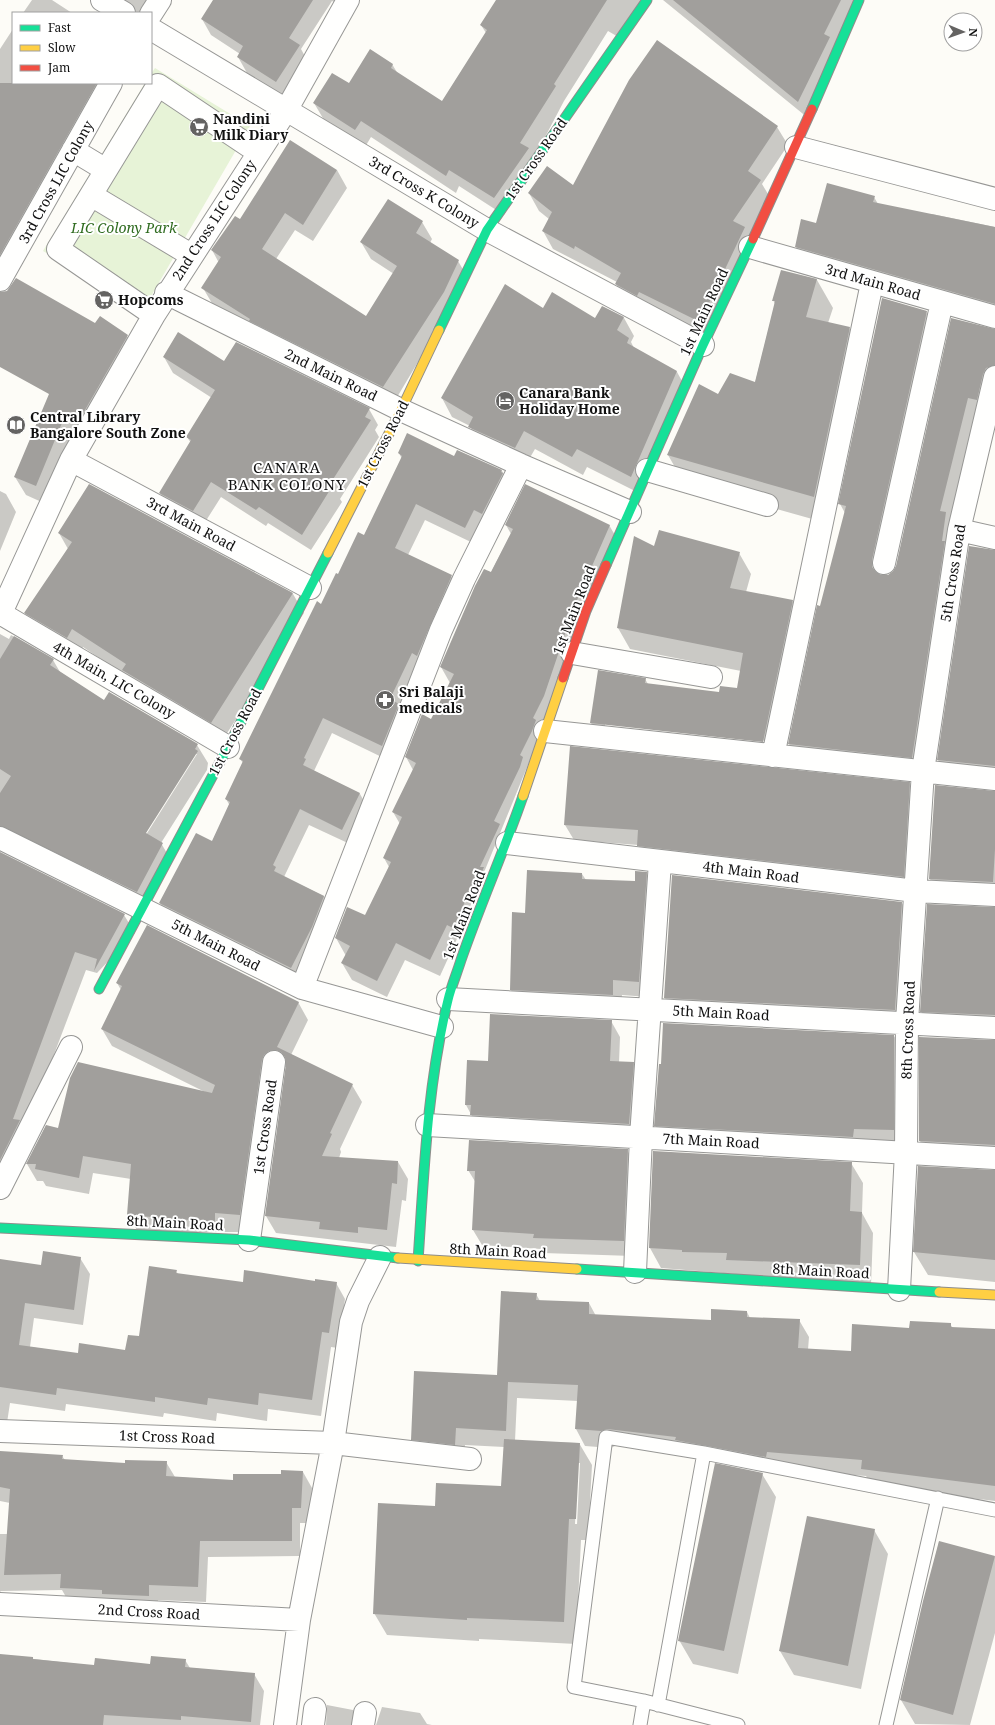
<svg xmlns="http://www.w3.org/2000/svg" width="995" height="1725" font-family="'Noto Serif',serif">
<style>
.green{fill:#e7f3d7}
.shadow{fill:#0003;fill-rule:evenodd}
.building{fill:#a19f9c}
.lines{fill:none;stroke-linecap:round;stroke-linejoin:round}
.lane-casing{stroke:#979795;stroke-width:15}
.street-casing{stroke:#979795;stroke-width:24}
.fast-casing{stroke:#8e8d8b;stroke-width:11}
.slow-casing{stroke:#8e8d8b;stroke-width:11}
.jam-casing{stroke:#8e8d8b;stroke-width:11}
.lane{stroke:#fffffe;stroke-width:13}
.street{stroke:#fffffe;stroke-width:22}
.fast{stroke:#16e098;stroke-width:9}
.slow{stroke:#ffcf43;stroke-width:9}
.jam{stroke:#f24e42;stroke-width:9}
.labels{text-anchor:middle;stroke-width:4;stroke-linejoin:round;paint-order:stroke}
.poi-label{font-size:14px;font-weight:bold;fill:#111;stroke:#fff;text-anchor:start}
.street-label{font-size:14px;fill:#111;stroke:#fff}
.park-label{font-size:14px;font-style:italic;fill:#2f6b1f;stroke:#fff}
.neighbourhood-label{font-size:15px;letter-spacing:1px;fill:#111;stroke:#fff}
</style>
<rect width="100%" height="100%" fill="#fdfcf7"/>
<!-- green -->
<path class="green" d="M 155,68 L 250,126 L 143,310 L 43,251 L 145,83 L 151,83 L 151,74 Z"/>
<!-- shadow -->
<path class="shadow" d="M 32,0 L 52,0 L 72,13 L 23,13 Z
M 113,0 L 157,0 L 149,13 L 130,13 Z
M 214,0 L 336,0 L 334,2 L 332,1 L 301,49 L 308,62 L 286,98 L 247,73 L 238,57 L 240,54 L 211,35 L 202,19 Z
M 497,0 L 644,0 L 620,38 L 608,31 L 564,101 L 504,215 L 459,186 L 456,193 L 371,137 L 365,147 L 324,120 L 314,103 L 392,64 L 398,74 L 442,102 L 486,33 L 481,25 Z
M 663,0 L 860,0 L 808,118 Z
M 13,29 L 13,83 L 102,83 L 0,291 L 0,49 Z
M 777,127 L 788,145 L 762,184 L 771,199 L 710,340 L 626,302 L 616,284 L 617,282 L 553,249 L 543,231 L 549,219 L 539,211 L 529,193 L 573,187 Z
M 337,170 L 347,188 L 313,241 L 295,230 L 276,259 L 366,317 L 394,274 L 371,259 L 361,242 L 422,222 L 432,239 L 430,243 L 458,261 L 468,278 L 393,404 L 213,305 L 203,288 L 219,263 L 212,250 L 240,220 Z
M 874,197 L 878,204 L 932,216 L 932,214 L 995,227 L 995,323 L 809,270 L 796,247 L 817,224 Z
M 782,272 L 817,280 L 833,308 L 828,323 L 849,328 L 865,356 L 830,524 L 684,483 L 668,455 L 719,396 L 755,383 L 775,304 L 773,300 Z
M 0,293 L 127,336 L 138,354 L 46,504 L 26,495 L 15,477 L 69,407 L 0,338 Z
M 603,307 L 624,318 L 634,336 L 631,342 L 634,348 L 677,372 L 687,390 L 641,494 L 587,467 L 583,475 L 535,449 L 525,466 L 480,445 L 470,426 L 452,417 L 442,398 L 543,310 L 596,320 Z
M 927,312 L 940,335 L 887,576 L 894,572 L 995,330 L 995,402 L 981,422 L 926,781 L 803,768 L 789,744 L 818,606 L 821,607 L 845,513 L 840,504 Z
M 164,357 L 224,362 L 369,409 L 378,425 L 375,430 L 379,437 L 340,499 L 342,502 L 311,550 L 268,523 L 266,526 L 221,497 L 202,527 L 169,509 L 160,493 L 191,443 L 187,437 L 212,398 L 173,373 Z
M 458,451 L 502,471 L 511,487 L 475,544 L 425,520 L 408,555 L 451,576 L 461,592 L 392,762 L 332,733 L 314,771 L 360,794 L 369,810 L 352,845 L 309,825 L 284,877 L 324,896 L 333,913 L 300,984 L 169,919 L 160,903 L 212,842 L 230,806 L 226,799 L 243,763 L 240,759 L 321,605 L 364,536 L 402,459 L 399,453 L 455,458 Z
M 89,485 L 293,594 L 304,613 L 222,741 L 83,647 L 78,656 L 36,632 L 25,613 L 68,549 L 59,533 Z
M 0,491 L 6,494 L 16,512 L 0,551 Z
M 506,525 L 609,525 L 619,542 L 456,941 L 440,976 L 405,960 L 387,997 L 352,980 L 342,963 L 346,956 L 336,938 L 365,917 L 389,867 L 384,858 L 400,824 L 393,812 L 413,770 L 406,757 L 432,720 L 450,683 L 441,667 L 511,534 Z
M 635,538 L 655,548 L 739,553 L 751,574 L 746,592 L 792,601 L 804,622 L 775,762 L 603,744 L 591,723 L 645,679 L 648,684 L 720,693 L 738,689 L 741,671 L 630,649 L 618,628 ZM 605,724 L 768,741 L 768,743 L 605,726 Z
M 995,551 L 995,788 L 952,784 L 938,760 Z
M 0,634 L 9,639 L 11,635 L 53,660 L 60,672 L 104,701 L 197,745 L 208,763 L 207,770 L 161,843 L 172,862 L 147,909 L 0,849 ZM 195,754 L 197,754 L 144,838 L 143,837 Z
M 909,783 L 918,799 L 912,892 L 647,861 L 638,845 L 574,840 L 565,825 Z
M 995,792 L 995,905 L 943,903 L 930,879 Z
M 0,853 L 124,915 L 135,933 L 97,973 L 86,970 L 25,1131 L 0,1183 Z
M 646,873 L 655,888 L 648,997 L 622,995 L 621,1010 L 520,1005 L 511,990 L 525,914 L 582,874 L 586,880 L 636,882 Z
M 902,903 L 911,919 L 904,1025 L 674,1013 L 665,998 Z
M 995,908 L 995,1038 L 935,1035 L 921,1011 Z
M 117,983 L 298,1002 L 308,1020 L 291,1055 L 352,1085 L 362,1102 L 340,1149 L 341,1152 L 339,1158 L 398,1162 L 408,1179 L 406,1201 L 402,1200 L 396,1247 L 276,1233 L 266,1216 L 286,1067 L 279,1068 L 249,1232 L 138,1232 L 128,1215 L 131,1179 L 93,1173 L 89,1194 L 46,1186 L 43,1181 L 37,1181 L 27,1164 L 46,1126 L 59,1129 L 205,1092 L 112,1046 L 102,1029 L 121,990 Z
M 611,1021 L 620,1037 L 619,1063 L 633,1063 L 642,1079 L 638,1140 L 480,1131 L 466,1105 L 489,1062 Z
M 894,1036 L 903,1051 L 902,1145 L 664,1141 L 655,1125 Z
M 995,1041 L 995,1168 L 933,1164 L 920,1141 Z
M 627,1150 L 636,1166 L 632,1256 L 543,1253 L 541,1249 L 482,1245 L 473,1230 L 476,1183 L 468,1170 Z
M 851,1163 L 863,1183 L 862,1213 L 873,1233 L 871,1285 L 661,1268 L 650,1248 Z
M 995,1171 L 995,1282 L 928,1275 L 914,1252 Z
M 80,1258 L 90,1274 L 83,1325 L 34,1318 L 30,1347 L 79,1354 L 126,1352 L 139,1337 L 176,1271 L 178,1274 L 243,1283 L 336,1283 L 345,1299 L 338,1348 L 331,1347 L 321,1416 L 268,1409 L 267,1421 L 217,1413 L 216,1421 L 164,1413 L 163,1417 L 66,1404 L 65,1411 L 10,1403 L 5,1436 L 0,1439 L 0,1260 L 42,1266 Z
M 536,1294 L 540,1301 L 589,1303 L 596,1316 L 712,1321 L 747,1312 L 750,1318 L 799,1320 L 809,1337 L 808,1350 L 852,1352 L 910,1329 L 950,1324 L 953,1328 L 995,1331 L 995,1501 L 872,1486 L 866,1476 L 776,1469 L 775,1473 L 686,1457 L 684,1454 L 617,1445 L 611,1448 L 585,1446 L 576,1429 L 578,1401 L 517,1398 L 515,1441 L 579,1443 L 592,1465 L 588,1540 L 581,1540 L 576,1644 L 479,1639 L 479,1641 L 387,1635 L 374,1613 L 436,1507 L 502,1487 L 504,1447 L 465,1445 L 464,1461 L 422,1456 L 412,1439 L 498,1376 ZM 578,1463 L 580,1463 L 577,1524 L 575,1524 Z
M 62,1456 L 65,1460 L 126,1464 L 166,1462 L 175,1477 L 234,1481 L 303,1472 L 312,1488 L 310,1523 L 300,1523 L 300,1556 L 208,1557 L 206,1602 L 158,1600 L 157,1611 L 70,1604 L 62,1590 L 1,1591 L 0,1592 L 0,1534 L 8,1534 L 10,1503 L 0,1501 L 0,1461 Z
M 762,1474 L 776,1497 L 738,1674 L 693,1664 L 679,1640 Z
M 874,1530 L 888,1554 L 861,1689 L 794,1675 L 780,1651 Z
M 939,1542 L 995,1557 L 995,1633 L 970,1725 L 915,1724 L 901,1700 Z
M 0,1655 L 95,1666 L 151,1665 L 185,1660 L 190,1668 L 254,1674 L 264,1691 L 260,1725 L 0,1725 Z
M 327,1705 L 353,1710 L 362,1725 L 326,1725 Z
M 382,1707 L 420,1713 L 427,1724 L 432,1725 L 376,1725 Z"/>
<!-- building -->
<path class="building" d="M 213,0 L 313,0 L 289,38 L 300,45 L 276,82 L 237,57 L 243,46 L 201,19 Z
M 496,0 L 607,0 L 554,84 L 556,86 L 520,143 L 529,148 L 494,198 L 449,170 L 446,176 L 361,121 L 355,130 L 313,103 L 332,73 L 349,83 L 370,49 L 393,64 L 391,68 L 442,101 L 487,30 L 480,25 Z
M 673,0 L 841,0 L 824,34 L 830,37 L 798,102 Z
M 657,40 L 778,126 L 748,171 L 761,180 L 733,221 L 745,227 L 700,322 L 639,292 L 637,296 L 615,284 L 621,273 L 575,246 L 574,249 L 542,231 L 552,212 L 528,193 L 547,166 L 573,185 L 629,80 Z
M 0,83 L 97,83 L 0,255 Z
M 290,140 L 337,170 L 303,225 L 285,213 L 262,249 L 366,316 L 397,266 L 360,242 L 388,199 L 423,221 L 416,233 L 459,260 L 444,292 L 383,387 L 249,321 L 250,319 L 201,288 L 221,257 L 211,250 L 235,216 L 240,219 Z
M 827,183 L 875,196 L 873,202 L 995,227 L 995,304 L 795,247 L 801,219 L 816,223 Z
M 781,270 L 817,279 L 806,317 L 850,327 L 814,497 L 667,455 L 699,384 L 718,394 L 730,373 L 755,382 L 775,301 L 772,301 Z
M 16,278 L 95,323 L 100,316 L 128,335 L 77,424 L 64,418 L 36,486 L 14,477 L 49,394 L 0,367 L 0,292 L 7,291 Z
M 505,284 L 543,308 L 552,292 L 595,318 L 602,306 L 624,317 L 617,330 L 629,338 L 627,343 L 677,371 L 631,477 L 577,449 L 572,457 L 524,431 L 515,448 L 468,427 L 473,417 L 441,398 Z
M 882,298 L 927,311 L 872,560 L 872,567 L 876,572 L 881,575 L 888,575 L 893,571 L 896,566 L 951,318 L 995,329 L 995,365 L 986,368 L 983,374 L 977,400 L 968,398 L 940,511 L 946,512 L 942,541 L 945,541 L 912,758 L 788,744 L 817,605 L 820,606 L 846,506 L 838,504 Z
M 178,332 L 224,361 L 236,342 L 370,408 L 365,417 L 371,420 L 330,484 L 333,485 L 302,535 L 259,507 L 256,510 L 211,482 L 193,511 L 159,493 L 191,440 L 186,437 L 215,390 L 163,357 Z
M 407,433 L 454,456 L 457,450 L 502,470 L 501,472 L 503,473 L 482,514 L 474,510 L 465,528 L 416,504 L 395,548 L 452,575 L 417,656 L 412,653 L 390,699 L 399,704 L 382,746 L 323,718 L 304,758 L 306,759 L 303,765 L 360,793 L 342,830 L 300,809 L 273,865 L 276,867 L 274,871 L 324,896 L 312,927 L 291,968 L 159,903 L 196,833 L 212,841 L 230,802 L 225,799 L 243,761 L 239,759 L 317,601 L 321,604 L 336,573 L 338,574 L 358,532 L 364,535 L 402,456 L 398,453 Z
M 89,484 L 293,593 L 211,723 L 122,670 L 126,664 L 72,629 L 67,638 L 24,613 L 72,542 L 58,533 Z
M 525,484 L 610,525 L 574,607 L 544,696 L 533,718 L 536,720 L 532,731 L 520,755 L 523,757 L 520,767 L 494,821 L 500,824 L 480,867 L 484,867 L 472,895 L 469,893 L 453,928 L 447,925 L 430,960 L 396,943 L 377,981 L 341,963 L 350,946 L 335,938 L 347,907 L 365,915 L 391,862 L 383,858 L 402,817 L 392,812 L 416,763 L 405,757 L 422,714 L 431,719 L 454,674 L 440,667 L 475,586 L 484,569 L 491,572 L 513,529 L 505,525 Z
M 659,530 L 740,552 L 730,588 L 793,600 L 763,742 L 590,723 L 598,670 L 646,678 L 645,683 L 719,692 L 720,686 L 737,688 L 743,653 L 617,628 L 634,536 L 654,546 Z
M 969,546 L 995,550 L 995,766 L 937,760 Z
M 14,636 L 54,659 L 50,665 L 104,700 L 109,692 L 198,744 L 195,749 L 198,751 L 146,833 L 163,843 L 137,892 L 0,826 L 0,793 L 11,776 L 0,769 L 0,659 Z
M 570,746 L 910,782 L 904,877 L 637,846 L 638,830 L 564,825 Z
M 935,785 L 995,791 L 995,849 L 993,882 L 929,879 Z
M 0,852 L 125,914 L 94,971 L 97,959 L 75,952 L 13,1119 L 20,1120 L 0,1160 Z
M 527,870 L 582,873 L 582,879 L 635,881 L 635,871 L 647,872 L 639,982 L 613,980 L 613,995 L 510,990 L 512,912 L 525,913 Z
M 672,875 L 902,902 L 895,1010 L 664,998 Z
M 927,904 L 995,907 L 995,1015 L 920,1012 Z
M 147,925 L 299,1002 L 277,1047 L 353,1084 L 330,1133 L 332,1134 L 322,1156 L 398,1161 L 397,1184 L 392,1183 L 387,1230 L 358,1227 L 358,1233 L 319,1229 L 320,1222 L 265,1216 L 286,1064 L 285,1057 L 281,1052 L 276,1050 L 269,1051 L 264,1055 L 262,1060 L 240,1215 L 215,1213 L 215,1222 L 127,1215 L 131,1164 L 83,1156 L 79,1178 L 35,1169 L 36,1164 L 26,1164 L 46,1125 L 58,1128 L 70,1078 L 78,1062 L 212,1093 L 215,1085 L 101,1029 L 122,986 L 116,983 Z
M 490,1014 L 612,1020 L 610,1061 L 634,1062 L 629,1124 L 470,1115 L 471,1105 L 465,1105 L 467,1060 L 488,1061 Z
M 663,1023 L 894,1035 L 894,1130 L 854,1129 L 853,1137 L 654,1126 L 659,1064 L 661,1064 Z
M 919,1037 L 995,1040 L 995,1145 L 919,1141 Z
M 469,1140 L 628,1149 L 624,1241 L 533,1238 L 534,1234 L 472,1230 L 475,1171 L 467,1171 Z
M 653,1151 L 852,1162 L 850,1211 L 862,1212 L 860,1265 L 726,1260 L 727,1253 L 682,1252 L 682,1250 L 649,1248 Z
M 918,1166 L 995,1170 L 995,1260 L 913,1252 Z
M 43,1251 L 81,1257 L 74,1310 L 25,1303 L 19,1345 L 78,1353 L 79,1343 L 125,1350 L 128,1335 L 139,1336 L 149,1266 L 177,1270 L 176,1273 L 243,1282 L 244,1270 L 315,1281 L 315,1279 L 337,1282 L 329,1333 L 322,1332 L 312,1400 L 259,1393 L 258,1405 L 208,1398 L 207,1405 L 155,1397 L 155,1402 L 57,1388 L 56,1395 L 0,1387 L 0,1259 L 41,1265 Z
M 501,1291 L 537,1293 L 536,1300 L 589,1302 L 589,1314 L 711,1320 L 711,1309 L 747,1311 L 747,1317 L 800,1319 L 798,1348 L 851,1351 L 852,1324 L 909,1328 L 910,1321 L 951,1323 L 951,1327 L 995,1329 L 995,1486 L 861,1469 L 862,1460 L 767,1452 L 766,1457 L 675,1440 L 676,1437 L 607,1429 L 601,1431 L 575,1429 L 578,1385 L 508,1382 L 506,1431 L 456,1428 L 455,1445 L 411,1440 L 414,1371 L 497,1375 Z
M 504,1439 L 580,1443 L 576,1519 L 569,1519 L 564,1622 L 467,1618 L 467,1620 L 373,1614 L 378,1503 L 435,1506 L 436,1483 L 501,1486 Z
M 0,1451 L 63,1455 L 62,1459 L 125,1463 L 125,1460 L 167,1461 L 166,1476 L 233,1480 L 233,1474 L 281,1474 L 281,1470 L 303,1471 L 301,1508 L 292,1508 L 292,1541 L 200,1541 L 198,1587 L 149,1585 L 149,1596 L 102,1594 L 102,1590 L 60,1588 L 61,1574 L 4,1575 L 10,1489 L 0,1487 Z
M 715,1463 L 763,1473 L 724,1651 L 678,1641 Z
M 807,1516 L 875,1529 L 848,1666 L 779,1651 Z
M 939,1541 L 995,1556 L 953,1715 L 900,1700 L 923,1601 Z
M 0,1654 L 33,1657 L 33,1659 L 94,1665 L 95,1658 L 150,1664 L 151,1656 L 186,1659 L 185,1667 L 255,1673 L 251,1722 L 181,1716 L 181,1720 L 104,1715 L 103,1725 L 0,1725 Z"/>
<g class="lines">
<defs>
<path id="lane" d="M 704,1453 L 606,1437 L 574,1687 L 644,1701 L 738,1725
M 658,1705 L 704,1453 L 995,1510
M 640,1725 L 644,1701
M 886,1725 L 938,1498"/>
<path id="street" d="M 102,0 L 124,13
M 151,14 L 160,0
M 151,29 L 487,230 L 703,345
M 796,147 L 995,199
M 73,150 L 106,170
M 91,195 L 191,255
M 750,247 L 995,317
M 0,280 L 111,83
M 166,293 L 401,410 L 521,465 L 630,512
M 154,315 L 58,249 L 158,85 L 258,152
M 71,460 L 310,588
M 647,470 L 767,505
M 959,530 L 995,538
M 884,563 L 942,302
M 0,613 L 228,747
M 0,615 L 71,460 L 154,315 L 287,109 L 348,0
M 572,653 L 711,677
M 545,731 L 995,779
M 773,756 L 872,283
M 0,838 L 302,988 L 442,1027
M 507,843 L 916,891 L 995,895
M 302,988 L 441,630 L 464,579 L 521,465
M 448,999 L 995,1028
M 427,1125 L 995,1158
M 0,1188 L 71,1047
M 249,1240 L 274,1062
M 635,1272 L 641,1137 L 660,862
M 899,1290 L 906,1152 L 907,1022 L 923,771 L 959,530 L 995,377
M 0,1431 L 333,1443 L 470,1459
M 0,1604 L 299,1620
M 285,1725 L 299,1620 L 333,1443 L 351,1322 L 358,1301 L 380,1257
M 313,1725 L 315,1709
M 363,1725 L 365,1713"/>
<path id="fast" d="M 812,109 L 859,0
M 439,330 L 487,230 L 647,0
M 606,565 L 703,345 L 753,239
M 99,989 L 228,747 L 328,553
M 0,1228 L 249,1240 L 398,1258
M 418,1261 C 424,1173 427,1086 448,1000 C 451,987 457,973 461,960 C 480,905 504,851 523,796
M 577,1269 L 939,1292"/>
<path id="slow" d="M 328,553 L 401,410 L 439,330
M 523,796 L 563,678
M 398,1258 L 577,1269
M 939,1292 L 995,1295"/>
<path id="jam" d="M 753,239 L 812,109
M 563,678 L 586,611 L 606,565"/>
</defs>
<!-- lane casing -->
<use href="#lane" class="lane-casing"/>
<!-- street casing -->
<use href="#street" class="street-casing"/>
<!-- fast casing -->
<use href="#fast" class="fast-casing"/>
<!-- slow casing -->
<use href="#slow" class="slow-casing"/>
<!-- jam casing -->
<use href="#jam" class="jam-casing"/>
<!-- lane -->
<use href="#lane" class="lane"/>
<!-- street -->
<use href="#street" class="street"/>
<!-- fast -->
<use href="#fast" class="fast"/>
<!-- slow -->
<use href="#slow" class="slow"/>
<!-- jam -->
<use href="#jam" class="jam"/>
</g>
<!-- icons -->
<defs>
<symbol id="supermarket-disc" viewBox="-11 -11 22 22"><circle r="9.5" fill="#646362" stroke="#fff"/><path d="M-6-5.5h2.5l.6 2H6L4.5 2H-2.5L-4.4-4H-6ZM-1.5 3.2a1.3 1.3 0 1 0 .1 0ZM3 3.2a1.3 1.3 0 1 0 .1 0Z" fill="#fff"/></symbol>
<symbol id="hotel-disc" viewBox="-11 -11 22 22"><circle r="9.5" fill="#646362" stroke="#fff"/><path d="M-6-4.5h1.5V1H6V5H4.5V3h-9V5H-6ZM-4 0a1.8 1.8 0 1 1 3.6 0ZM.5 0V-2.5h3Q6-2.5 6 0Z" fill="#fff"/></symbol>
<symbol id="library-disc" viewBox="-11 -11 22 22"><circle r="9.5" fill="#646362" stroke="#fff"/><path d="M-6-4Q-3-5.5-.7-3.5V5Q-3 3-6 4ZM6-4Q3-5.5 .7-3.5V5Q3 3 6 4Z" fill="#fff"/></symbol>
<symbol id="pharmacy-disc" viewBox="-11 -11 22 22"><circle r="9.5" fill="#646362" stroke="#fff"/><path d="M-2-6h4v4h4v4h-4v4h-4v-4h-4v-4h4Z" fill="#fff"/></symbol>
</defs>
<g fill-rule="evenodd">
<use href="#supermarket-disc" x="188" y="116" width="22" height="22"/>
<use href="#supermarket-disc" x="93" y="289" width="22" height="22"/>
<use href="#hotel-disc" x="494" y="390" width="22" height="22"/>
<use href="#library-disc" x="5" y="414" width="22" height="22"/>
<use href="#pharmacy-disc" x="374" y="689" width="22" height="22"/>
</g>
<g class="labels">
<!-- poi labels -->
<g class="poi-label">
<text x="213" y="124">Nandini<tspan x="213" dy="16">Milk Diary</tspan></text>
<text x="118" y="305">Hopcoms</text>
<text x="519" y="398">Canara Bank<tspan x="519" dy="16">Holiday Home</tspan></text>
<text x="30" y="422">Central Library<tspan x="30" dy="16">Bangalore South Zone</tspan></text>
<text x="399" y="697">Sri Balaji<tspan x="399" dy="16">medicals</tspan></text>
</g>
<!-- street labels -->
<g class="street-label">
<text transform="translate(536 159) rotate(-55)" y="5">1st Cross Road</text>
<text transform="translate(56 182) rotate(-61)" y="5">3rd Cross LIC Colony</text>
<text transform="translate(424 192) rotate(31)" y="5">3rd Cross K Colony</text>
<text transform="translate(214 220) rotate(-57)" y="5">2nd Cross LIC Colony</text>
<text transform="translate(873 282) rotate(16)" y="5">3rd Main Road</text>
<text transform="translate(704 312) rotate(-65)" y="5">1st Main Road</text>
<text transform="translate(331 375) rotate(26)" y="5">2nd Main Road</text>
<text transform="translate(383 444) rotate(-63)" y="5">1st Cross Road</text>
<text transform="translate(191 524) rotate(28)" y="5">3rd Main Road</text>
<text transform="translate(953 573) rotate(-81)" y="5">5th Cross Road</text>
<text transform="translate(574 610) rotate(-69)" y="5">1st Main Road</text>
<text transform="translate(114 680) rotate(30)" y="5">4th Main, LIC Colony</text>
<text transform="translate(235 732) rotate(-62)" y="5">1st Cross Road</text>
<text transform="translate(751 872) rotate(7)" y="5">4th Main Road</text>
<text transform="translate(464 915) rotate(-69)" y="5">1st Main Road</text>
<text transform="translate(216 945) rotate(27)" y="5">5th Main Road</text>
<text transform="translate(721 1013) rotate(3)" y="5">5th Main Road</text>
<text transform="translate(908 1030) rotate(-88)" y="5">8th Cross Road</text>
<text transform="translate(265 1127) rotate(-82)" y="5">1st Cross Road</text>
<text transform="translate(711 1141) rotate(3)" y="5">7th Main Road</text>
<text transform="translate(175 1223) rotate(3)" y="5">8th Main Road</text>
<text transform="translate(498 1251) rotate(3)" y="5">8th Main Road</text>
<text transform="translate(821 1271) rotate(3)" y="5">8th Main Road</text>
<text transform="translate(167 1437) rotate(2)" y="5">1st Cross Road</text>
<text transform="translate(149 1612) rotate(3)" y="5">2nd Cross Road</text>
</g>
<!-- park labels -->
<g class="park-label">
<text x="124" y="233">LIC Colony Park</text>
</g>
<!-- neighbourhood labels -->
<g class="neighbourhood-label">
<text x="287" y="473">CANARA<tspan x="287" dy="17">BANK COLONY</tspan></text>
</g>
</g>
<!-- legend -->
<rect x="12" y="12" width="140" height="72" fill="#ffffff" stroke="#a0a0a0"/>
<rect x="20" y="25" width="20" height="6" fill="#16e098" stroke="#a0a0a0"/>
<text x="48" y="32" font-size="12" fill="#111111">Fast</text>
<rect x="20" y="45" width="20" height="6" fill="#ffcf43" stroke="#a0a0a0"/>
<text x="48" y="52" font-size="12" fill="#111111">Slow</text>
<rect x="20" y="65" width="20" height="6" fill="#f24e42" stroke="#a0a0a0"/>
<text x="48" y="72" font-size="12" fill="#111111">Jam</text>
<!-- north arrow -->
<g transform="translate(963 32) rotate(92)"><circle r="19" fill="#ffffff" stroke="#a0a0a0"/>
<path d="M0-3L7 15L0 10L-7 15Z" fill="#646362"/>
<text y="-6" font-size="11" font-weight="bold" text-anchor="middle" fill="#111111">N</text>
</g>
</svg>
